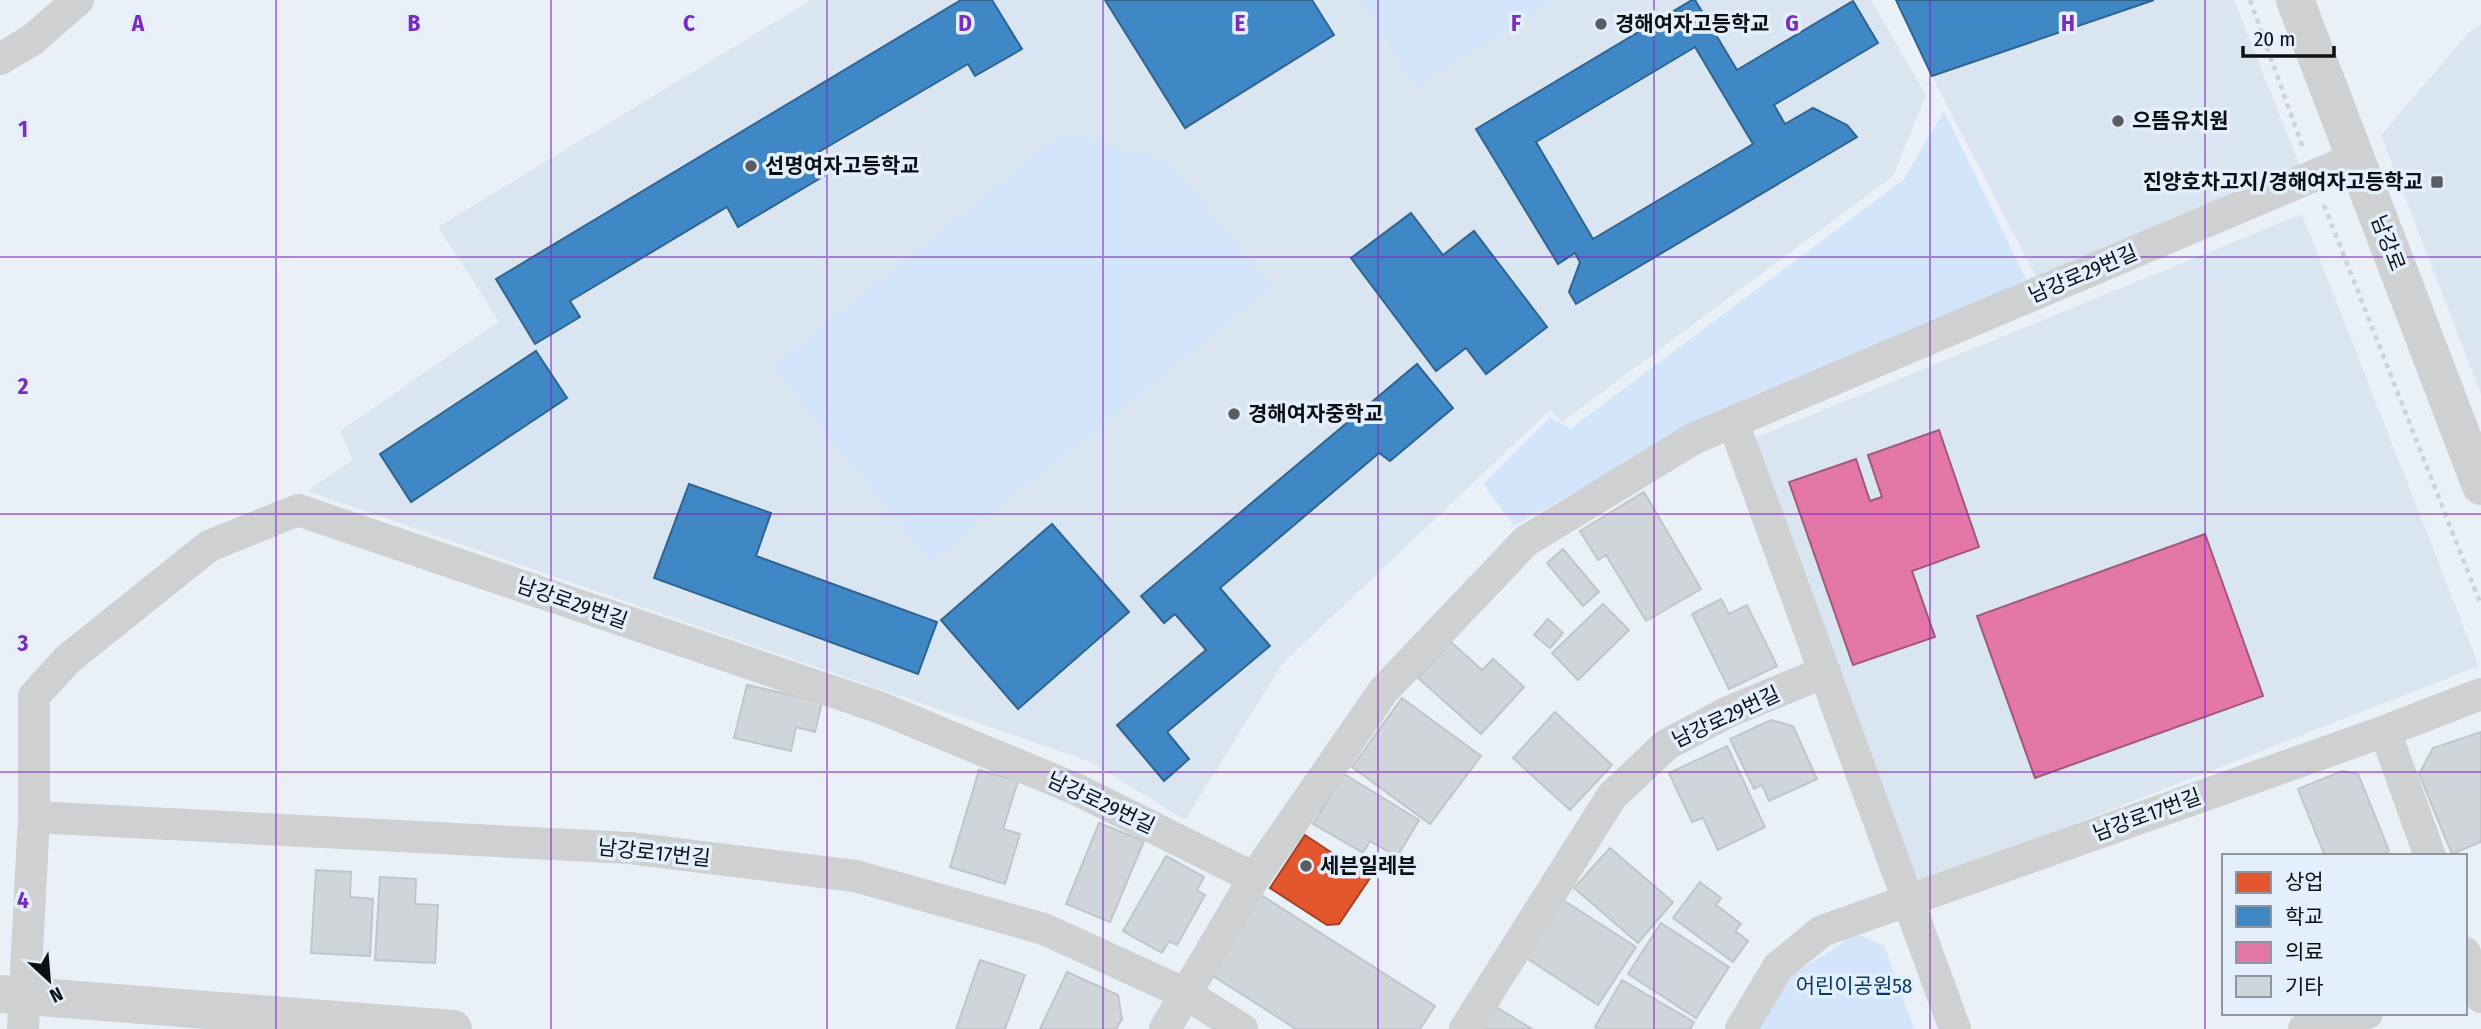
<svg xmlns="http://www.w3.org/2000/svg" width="2481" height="1029" font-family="'Fira Sans Condensed','Noto Sans KR',sans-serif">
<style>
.built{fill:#d9e5f1}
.green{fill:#d3e5fa}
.shops{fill:#e4572e;stroke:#a34226;stroke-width:2}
.schools{fill:#3f88c5;stroke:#306490;stroke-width:2;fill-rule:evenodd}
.health{fill:#e377a8;stroke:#a2587c;stroke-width:2}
.building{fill:#d0d5da;stroke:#c0c5ca;stroke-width:2}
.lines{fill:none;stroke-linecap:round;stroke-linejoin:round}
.path{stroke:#d0d1d4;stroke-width:4.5;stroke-dasharray:5 5;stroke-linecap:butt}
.minor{stroke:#ced0d1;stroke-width:32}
.tertiary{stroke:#ced0d1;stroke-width:38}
.grid{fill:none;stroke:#7b2cbf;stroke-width:2;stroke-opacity:0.55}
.poi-dot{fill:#5a5e63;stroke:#e4effd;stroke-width:2.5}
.labels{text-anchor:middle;stroke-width:7;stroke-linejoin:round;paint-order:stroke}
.poi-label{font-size:21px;font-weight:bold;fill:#0c1014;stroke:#e4effd;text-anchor:start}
.street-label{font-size:21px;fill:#0c1014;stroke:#e4effd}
.park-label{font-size:21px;fill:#053a6a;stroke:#e4effd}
.grid-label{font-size:23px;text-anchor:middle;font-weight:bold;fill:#7b2cbf;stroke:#e4effd;stroke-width:7;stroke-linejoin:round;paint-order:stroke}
</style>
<rect width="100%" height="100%" fill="#eaf0f7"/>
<!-- built -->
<path class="built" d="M 811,0 L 1871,0 L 1926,95 L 1893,176 L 1562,422 L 1550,410 L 1283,663 L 1185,820 L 1091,762 L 307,491 L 353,460 L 340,431 L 499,321 L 438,227 Z
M 2154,0 L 2234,0 L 2300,166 L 2036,277 L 1932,76 Z
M 2481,24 L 2481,394 L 2381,135 L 2470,31 Z
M 2302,214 L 2479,666 L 1913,887 L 1750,440 Z"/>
<!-- green -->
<path class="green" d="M 1361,0 L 1554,0 L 1416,87 Z
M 1944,111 L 2029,285 L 1727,408 L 1514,526 L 1483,484 L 1550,417 L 1570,429 L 1903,180 Z
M 1063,132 L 1170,162 L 1272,287 L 931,562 L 773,367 Z
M 1856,934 L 1884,945 L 1914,1029 L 1754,1029 L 1785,980 Z"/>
<!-- shops -->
<path class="shops" d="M 1305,835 L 1370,878 L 1339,924 L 1327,925 L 1270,888 Z"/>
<!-- schools -->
<path class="schools" d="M 961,0 L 992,0 L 1022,49 L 975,76 L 968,64 L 812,156 L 824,176 L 738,227 L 727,207 L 570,301 L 580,317 L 535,344 L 496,279 Z
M 1105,0 L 1312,0 L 1334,35 L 1185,128 Z
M 1692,0 L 1695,0 L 1737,70 L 1853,1 L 1878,43 L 1774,105 L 1785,124 L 1813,108 L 1847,125 L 1857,137 L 1576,304 L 1569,292 L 1580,262 L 1575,253 L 1558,264 L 1476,129 ZM 1695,47 L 1753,144 L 1593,239 L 1536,142 Z
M 1896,0 L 2154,0 L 1932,76 Z
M 1411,213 L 1443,255 L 1474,231 L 1547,327 L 1486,374 L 1466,348 L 1436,371 L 1351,258 Z
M 536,351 L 567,398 L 411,502 L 380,454 Z
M 1417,364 L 1453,408 L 1390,461 L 1379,453 L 1220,588 L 1270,646 L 1167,732 L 1189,759 L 1164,781 L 1117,725 L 1206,650 L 1175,614 L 1164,623 L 1141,596 Z
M 689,484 L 771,513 L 756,556 L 937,622 L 918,674 L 654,578 Z
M 1052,524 L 1129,612 L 1018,709 L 941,620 Z"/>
<!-- health -->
<path class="health" d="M 1939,430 L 1979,547 L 1912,571 L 1935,637 L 1853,665 L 1789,482 L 1856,459 L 1870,501 L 1882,497 L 1868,455 Z
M 2205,534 L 2263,696 L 2035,778 L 1977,616 Z"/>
<!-- building -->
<path class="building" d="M 1644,492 L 1701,589 L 1646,621 L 1606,555 L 1598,560 L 1580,531 Z
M 1563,549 L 1599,592 L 1583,606 L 1547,563 Z
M 1721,599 L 1729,614 L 1747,605 L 1777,666 L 1729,689 L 1692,614 Z
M 1603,604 L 1629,630 L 1578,680 L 1552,653 Z
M 1548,619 L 1563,633 L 1550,648 L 1534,635 Z
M 1451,642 L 1482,670 L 1493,659 L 1524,687 L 1481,734 L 1418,678 Z
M 747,685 L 822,702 L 815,732 L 796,727 L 791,751 L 734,738 Z
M 1402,698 L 1481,756 L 1430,824 L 1352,767 Z
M 1555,712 L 1612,765 L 1570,810 L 1513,758 Z
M 1771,720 L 1793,726 L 1817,779 L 1769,801 L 1762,785 L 1754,789 L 1730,739 Z
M 2481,732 L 2481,842 L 2452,854 L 2419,774 L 2433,748 Z
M 1727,746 L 1765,827 L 1718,850 L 1703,818 L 1692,822 L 1669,773 Z
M 979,770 L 1018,781 L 1003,829 L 1020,834 L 1005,884 L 950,867 Z
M 2342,771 L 2358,774 L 2389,851 L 2378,856 L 2325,856 L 2298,789 Z
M 1344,774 L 1419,820 L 1397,857 L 1370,841 L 1363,853 L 1313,824 Z
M 1099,823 L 1144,841 L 1110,922 L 1066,904 Z
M 1610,848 L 1673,902 L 1638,943 L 1574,888 Z
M 1166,856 L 1204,877 L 1197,890 L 1205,895 L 1177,945 L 1169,941 L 1162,953 L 1123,931 Z
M 316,870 L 351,872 L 350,897 L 373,899 L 370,956 L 311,953 Z
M 380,877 L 416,879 L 415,904 L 438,905 L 435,963 L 375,960 Z
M 1700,882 L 1721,898 L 1716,905 L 1741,924 L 1735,931 L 1748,941 L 1733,962 L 1673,918 Z
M 1261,895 L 1435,1006 L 1420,1029 L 1296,1029 L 1210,974 Z
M 1563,900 L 1636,947 L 1598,1005 L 1525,957 Z
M 1661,923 L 1729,967 L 1696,1018 L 1628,974 Z
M 980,960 L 1025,975 L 1005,1029 L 956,1029 Z
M 1067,972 L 1118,995 L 1122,1019 L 1116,1029 L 1040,1029 Z
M 1622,980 L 1694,1022 L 1690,1029 L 1599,1029 L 1595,1027 Z
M 1488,1002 L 1532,1029 L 1472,1029 Z"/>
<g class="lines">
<!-- path -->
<path class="path" d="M 2250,0 L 2303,148
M 2324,205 L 2481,605"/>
<!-- minor -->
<path class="minor" d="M 0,59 L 32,40 L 78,0
M 1733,422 L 1955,1029
M 2385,731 L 2430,856
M 34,817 L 629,848 L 855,876 L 1044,929 L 1186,994 L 1242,1029
M 2465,953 L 2481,997
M 23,1029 L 34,817 L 34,696 L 68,659 L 209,546 L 298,510 L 881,708 L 1078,790 L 1254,878
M 1165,1029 L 1254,878 L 1384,690 L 1526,541 L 1693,439 L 2356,158
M 1465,1029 L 1612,796 L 1666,745 L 1728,712 L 1825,672
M 1741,1029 L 1778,967 L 1822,931 L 2385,731 L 2481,694
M 2304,1029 L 2367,1013"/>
<!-- tertiary -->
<path class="tertiary" d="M 2295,0 L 2481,486
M 0,994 L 453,1029"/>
</g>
<!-- grid -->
<path class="grid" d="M 276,0 L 276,1029M 551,0 L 551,1029M 827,0 L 827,1029M 1103,0 L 1103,1029M 1378,0 L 1378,1029M 1654,0 L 1654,1029M 1930,0 L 1930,1029M 2205,0 L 2205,1029M 0,257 L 2481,257M 0,514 L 2481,514M 0,772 L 2481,772"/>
<!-- markers -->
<g class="poi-dot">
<circle cx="1601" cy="24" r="7"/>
<circle cx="2118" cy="121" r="7"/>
<circle cx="751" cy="166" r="7"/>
<rect x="2430" y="175" width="14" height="14" rx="3.5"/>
<circle cx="1234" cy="414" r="7"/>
<circle cx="1306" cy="866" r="7"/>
</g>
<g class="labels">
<!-- poi labels -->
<g class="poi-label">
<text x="1615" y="31">경해여자고등학교</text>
<text x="2132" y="128">으뜸유치원</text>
<text x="765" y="173">선명여자고등학교</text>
<text x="2423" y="189" text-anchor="end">진양호차고지/경해여자고등학교</text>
<text x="1248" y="421">경해여자중학교</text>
<text x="1320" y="873">세븐일레븐</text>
</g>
<!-- street labels -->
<g class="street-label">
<text transform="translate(2388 243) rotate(69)" y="7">남강로</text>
<text transform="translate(2083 274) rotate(-23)" y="7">남강로29번길</text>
<text transform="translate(572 603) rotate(19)" y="7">남강로29번길</text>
<text transform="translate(1726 717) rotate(-25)" y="7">남강로29번길</text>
<text transform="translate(1101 803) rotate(25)" y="7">남강로29번길</text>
<text transform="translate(2147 815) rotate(-20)" y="7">남강로17번길</text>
<text transform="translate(654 853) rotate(6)" y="7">남강로17번길</text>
</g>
<!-- park labels -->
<g class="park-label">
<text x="1854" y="993">어린이공원58</text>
</g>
</g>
<g class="grid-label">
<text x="138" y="31">A</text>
<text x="414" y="31">B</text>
<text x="689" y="31">C</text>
<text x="965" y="31">D</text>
<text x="1240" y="31">E</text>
<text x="1516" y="31">F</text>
<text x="1792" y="31">G</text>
<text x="2068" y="31">H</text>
<text x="23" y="137">1</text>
<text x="23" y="394">2</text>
<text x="23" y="651">3</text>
<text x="23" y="908">4</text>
</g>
<!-- legend -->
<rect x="2222" y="854" width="245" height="161" fill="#e4effd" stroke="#8e96a0" stroke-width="2"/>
<rect x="2236" y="872" width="35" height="21" fill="#e4572e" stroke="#8e96a0" stroke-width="2"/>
<text x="2285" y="889" font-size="21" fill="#0c1014">상업</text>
<rect x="2236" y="906" width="35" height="21" fill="#3f88c5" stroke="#8e96a0" stroke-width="2"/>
<text x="2285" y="924" font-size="21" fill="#0c1014">학교</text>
<rect x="2236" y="942" width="35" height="21" fill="#e377a8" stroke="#8e96a0" stroke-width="2"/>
<text x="2285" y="959" font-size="21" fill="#0c1014">의료</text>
<rect x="2236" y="976" width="35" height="21" fill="#d0d5da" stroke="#8e96a0" stroke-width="2"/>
<text x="2285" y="994" font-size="21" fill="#0c1014">기타</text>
<!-- north arrow -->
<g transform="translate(49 980) rotate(154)" stroke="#e4effd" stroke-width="5" paint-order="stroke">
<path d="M0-5L12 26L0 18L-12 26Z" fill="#0c1014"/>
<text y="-10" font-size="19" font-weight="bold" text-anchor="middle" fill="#0c1014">N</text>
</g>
<!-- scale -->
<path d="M2243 46v10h91v-10" fill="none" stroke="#0c1014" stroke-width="3.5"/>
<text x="2254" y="46" font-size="21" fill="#0c1014" stroke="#e4effd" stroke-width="5" paint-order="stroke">20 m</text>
</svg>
